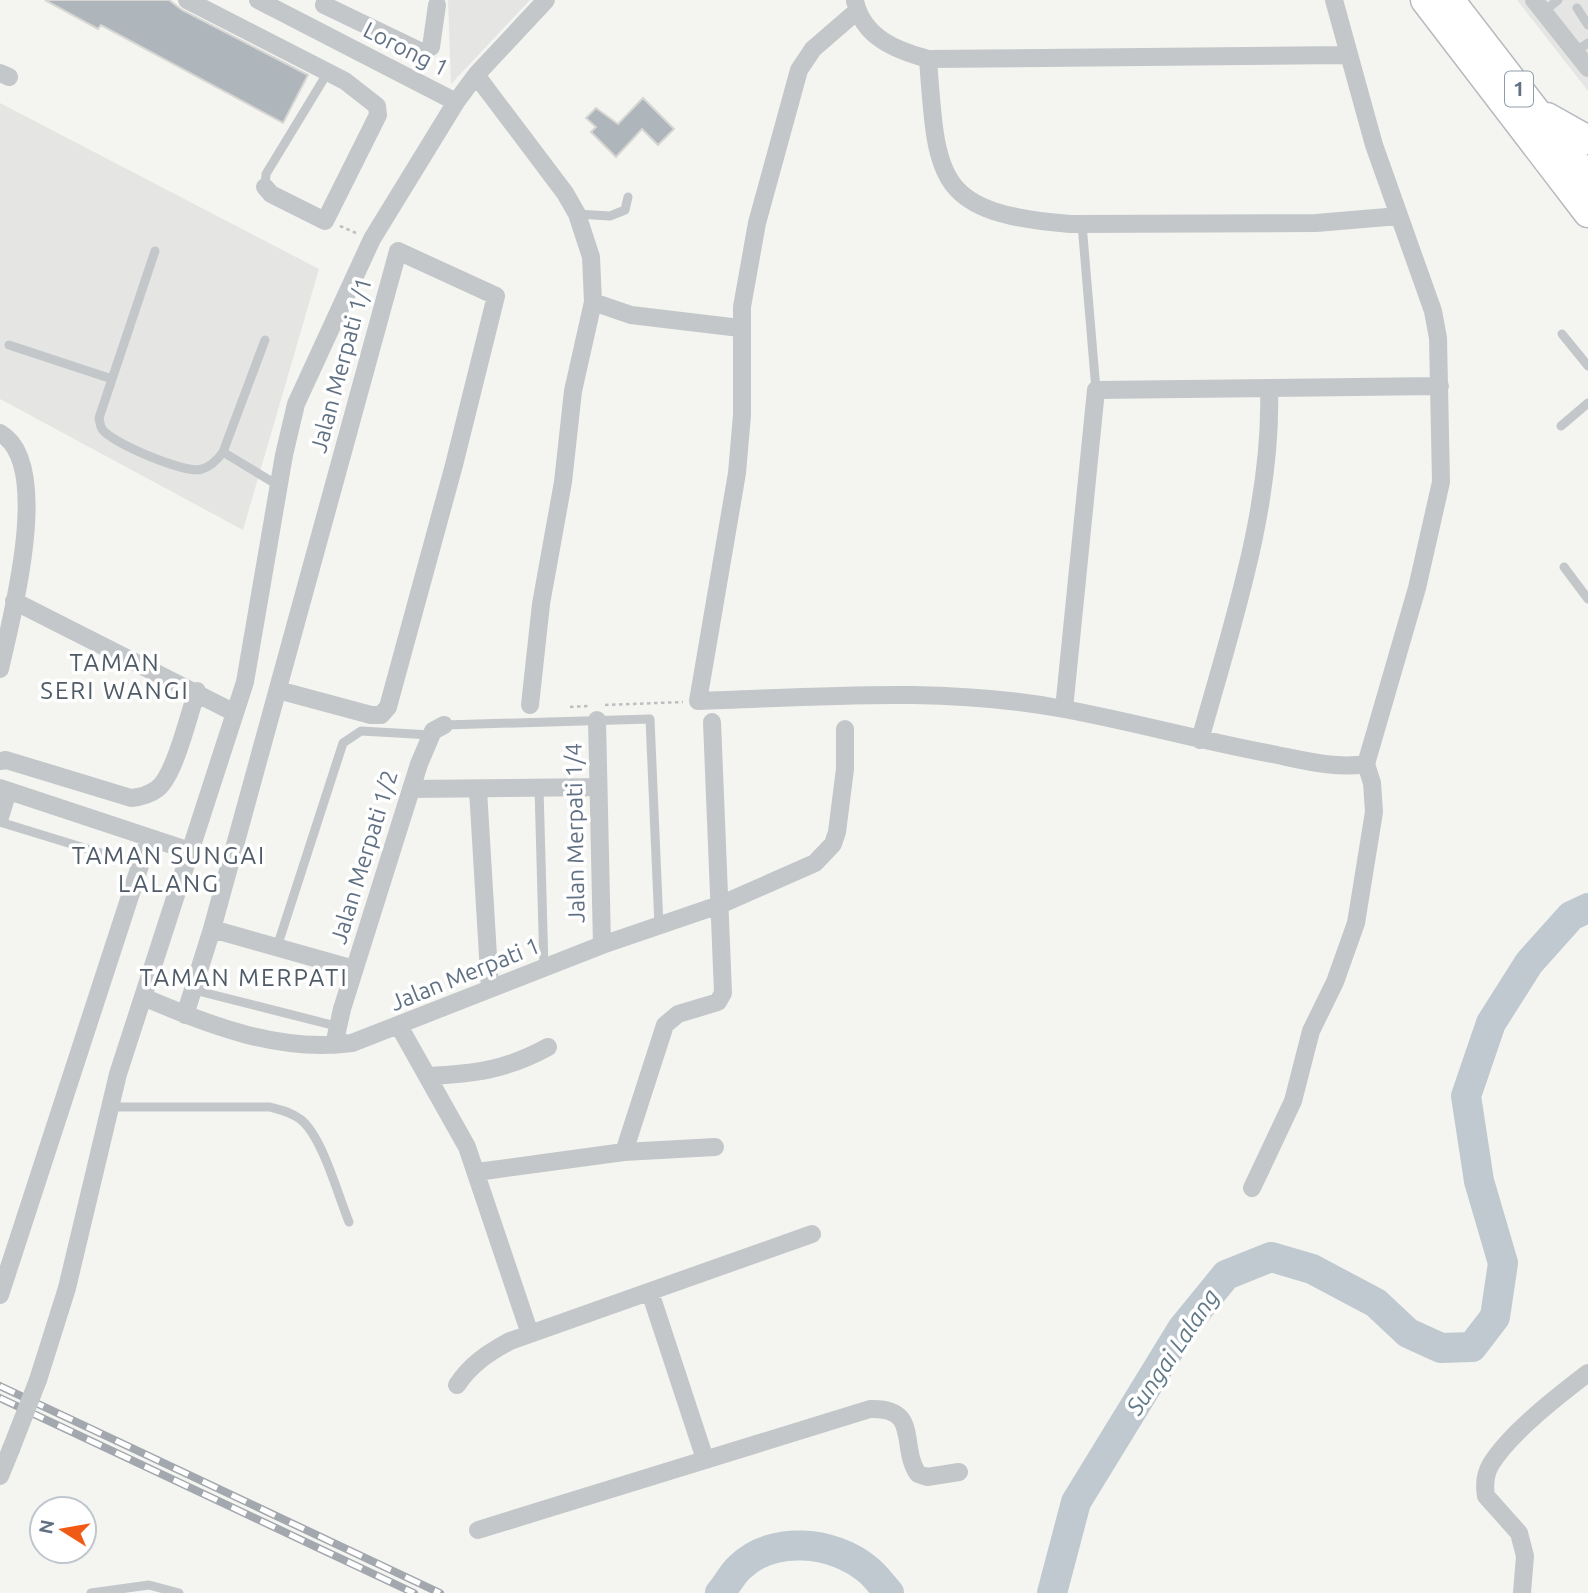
<svg xmlns="http://www.w3.org/2000/svg" width="1588" height="1593" font-family="Ubuntu,sans-serif">
<style>
.built{fill:#e5e6e4}
.lines{fill:none;stroke-linecap:round;stroke-linejoin:round}
.river{stroke:#bfc9cf;stroke-width:30}
.building{fill:#aeb5bb;stroke:#d6d6d3;stroke-width:2}
.primary-casing{stroke:#b6babe;stroke-width:31}
.path{stroke:#bdbec1;stroke-width:2.5;stroke-dasharray:3.5 3.5;stroke-linecap:butt}
.service{stroke:#c3c7ca;stroke-width:9}
.minor{stroke:#c3c7ca;stroke-width:18}
.primary{stroke:#fff;stroke-width:28}
.rail-casing{stroke:#a3a8af;stroke-width:8}
.rail{stroke:#fff;stroke-width:5;stroke-dasharray:16;stroke-linecap:butt}
.minor-bridge{stroke:#c3c7ca;stroke-width:18}
.labels{text-anchor:middle;stroke-width:7;stroke-linejoin:round;paint-order:stroke}
.shield{fill:#fff;stroke:#909ca9;stroke-width:2}
.shield-label{font-size:21px;font-weight:bold;fill:#617184}
.street-label{font-size:23px;fill:#617184;stroke:#fff}
.neighbourhood-label{font-size:24px;letter-spacing:2px;fill:#505b68;stroke:#fff}
.water-label{font-size:24px;font-style:italic;fill:#617a88;stroke:#fff}
</style>
<rect width="100%" height="100%" fill="#f4f5f0"/>
<!-- built -->
<path class="built" d="M 448,0 L 530,0 L 451,84 Z
M 1517,0 L 1588,0 L 1588,91 Z
M 0,103 L 319,269 L 243,530 L 0,399 Z"/>
<g class="lines">
<!-- river -->
<path class="river" d="M 720,1593 C 727,1585 732,1574 740,1567 C 773,1535 833,1541 867,1569 C 875,1575 882,1585 889,1593
M 1052,1593 L 1076,1502 L 1182,1329 L 1226,1275 L 1271,1257 L 1312,1269 L 1376,1303 L 1408,1333 L 1441,1348 L 1472,1347 L 1495,1317 L 1503,1263 L 1479,1181 L 1466,1096 L 1491,1023 L 1529,963 L 1571,916 L 1588,908"/>
</g>
<!-- building -->
<path class="building" d="M 45,0 L 169,0 L 182,10 L 308,75 L 283,123 L 101,25 L 98,29 Z
M 643,98 L 674,129 L 658,145 L 642,129 L 616,157 L 591,132 L 596,127 L 586,118 L 596,108 L 618,124 Z"/>
<g class="lines">
<defs>
<path id="primary" d="M 1425,0 L 1588,213
M 1450,0 L 1588,179
M 1547,117 L 1588,140"/>
</defs>
<!-- primary casing -->
<use href="#primary" class="primary-casing"/>
<!-- path -->
<path class="path" d="M 340,226 L 356,233
M 605,705 L 683,702
M 570,707 L 588,706"/>
<!-- service -->
<path class="service" d="M 1577,8 L 1588,25
M 1543,12 L 1558,0
M 1576,51 L 1588,43
M 265,187 L 266,174 L 328,72
M 577,214 L 610,216 L 625,210 L 628,197
M 1082,224 L 1096,390
M 155,251 L 99,418 C 100,422 100,426 102,429 C 111,443 188,475 202,469 C 212,466 218,459 223,452 L 279,486
M 1562,334 L 1588,366
M 9,345 L 112,379
M 1561,426 L 1588,403
M 223,452 L 265,340
M 1564,567 L 1588,599
M 444,725 L 650,719 L 659,926
M 539,788 L 544,968
M 0,822 L 140,865
M 277,947 L 343,743 L 361,731 L 431,735
M 194,990 L 336,1026
M 109,1107 L 270,1107 C 281,1110 291,1112 300,1119 C 322,1135 338,1196 349,1222
M 91,1593 L 149,1585 L 179,1593"/>
<!-- minor -->
<path class="minor" d="M 187,0 L 345,81 L 377,106 L 378,115 L 325,221 L 271,194 L 265,187
M 258,0 L 456,102
M 1534,0 L 1588,68
M 855,1 C 863,37 895,50 928,59 L 1347,55
M 324,5 L 422,52 L 431,47 L 437,5
M 857,11 L 813,49 L 799,70 L 757,223 L 742,307 L 742,415 L 737,473 L 698,701 C 821,697 942,686 1064,709 C 1134,722 1202,741 1272,754 C 1303,760 1334,769 1366,764
M 928,59 C 937,180 935,213 1070,224 L 1316,223 L 1399,216
M 0,73 L 9,77
M 476,75 L 565,193 L 577,214 L 591,257 L 593,302 L 573,391 L 563,482 L 541,604 L 530,705
M 593,302 L 631,315 L 740,328
M 0,433 C 54,463 11,619 0,669
M 14,601 L 235,713
M 1064,709 L 1096,390 L 1440,386
M 597,720 L 602,945
M 1200,740 C 1231,628 1273,505 1269,388
M 0,761 L 6,760 L 131,798 C 141,797 149,795 157,789 C 175,776 189,713 197,691
M 0,788 L 190,851
M 411,789 L 597,787
M 478,790 L 490,989
M 0,817 L 8,791
M 212,929 L 354,969
M 143,997 C 210,1025 278,1053 352,1043 L 602,945 L 722,904 L 815,863 L 833,844 L 837,832 L 845,769 L 845,729
M 185,1015 L 212,929 L 398,251 L 496,296 L 454,465 L 388,707 L 381,715 L 371,715 L 278,690
M 399,1026 L 467,1147 L 530,1334
M 334,1045 L 342,1009 L 419,764 L 433,731 L 444,725
M 427,1076 C 474,1074 506,1070 548,1047
M 624,1152 L 665,1025 L 678,1014 L 718,1002 L 723,993 L 712,722
M 477,1172 L 624,1152 L 715,1147
M 1252,1188 L 1293,1101 L 1311,1031 L 1335,982 L 1356,923 L 1374,812 L 1372,783 L 1366,764 L 1417,588 L 1441,482 L 1438,338 L 1433,311 L 1374,145 L 1334,0
M 650,1292 L 705,1459
M 0,1295 L 149,838
M 38,1380 L 67,1288 L 118,1074 L 245,682 L 284,455 L 296,404 L 372,239 L 456,102 L 476,75 L 546,0
M 457,1385 C 471,1364 488,1353 510,1341 L 812,1234
M 0,1476 L 11,1449
M 478,1530 L 870,1409 C 921,1407 899,1446 918,1474 L 927,1477 L 959,1472
M 1522,1593 L 1525,1556 L 1519,1533 L 1486,1496 C 1484,1484 1485,1474 1491,1464 C 1510,1433 1558,1396 1588,1373"/>
<!-- primary -->
<use href="#primary" class="primary"/>
<defs>
<path id="rail" d="M 0,1386 L 440,1593
M 0,1398 L 414,1593"/>
</defs>
<!-- rail casing -->
<use href="#rail" class="rail-casing"/>
<!-- rail -->
<use href="#rail" class="rail"/>
<!-- minor-bridge -->
<path class="minor-bridge" d="M 11,1449 L 38,1380"/>
</g>
<g class="labels">
<!-- shield labels -->
<rect class="shield" x="1505" y="71.5" width="28" height="35" rx="5"/>
<g class="shield-label">
<text x="1519" y="96">1</text>
</g>
<!-- street labels -->
<g class="street-label">
<text transform="translate(406 49) rotate(27)" y="8">Lorong 1</text>
<text transform="translate(341 365) rotate(-75)" y="8">Jalan Merpati 1/1</text>
<text transform="translate(575 833) rotate(-91)" y="8">Jalan Merpati 1/4</text>
<text transform="translate(364 857) rotate(-73)" y="8">Jalan Merpati 1/2</text>
<text transform="translate(465 974) rotate(-22)" y="8">Jalan Merpati 1</text>
</g>
<!-- neighbourhood labels -->
<g class="neighbourhood-label">
<text x="115" y="671">TAMAN<tspan x="115" dy="28">SERI WANGI</tspan></text>
<text x="169" y="864">TAMAN SUNGAI<tspan x="169" dy="28">LALANG</tspan></text>
<text x="244" y="986">TAMAN MERPATI</text>
</g>
<!-- water labels -->
<g class="water-label">
<text transform="translate(1173 1352) rotate(-56)" y="8">Sungai Lalang</text>
</g>
</g>
<!-- north arrow -->
<g transform="translate(63 1530) rotate(281)"><circle r="33" fill="#ffffff" stroke="#c0c6ce" stroke-width="2"/>
<path d="M0-5L12 26L0 18L-12 26Z" fill="#f05a14"/>
<text y="-10" font-size="19" font-weight="bold" text-anchor="middle" fill="#617184">N</text>
</g>
</svg>
